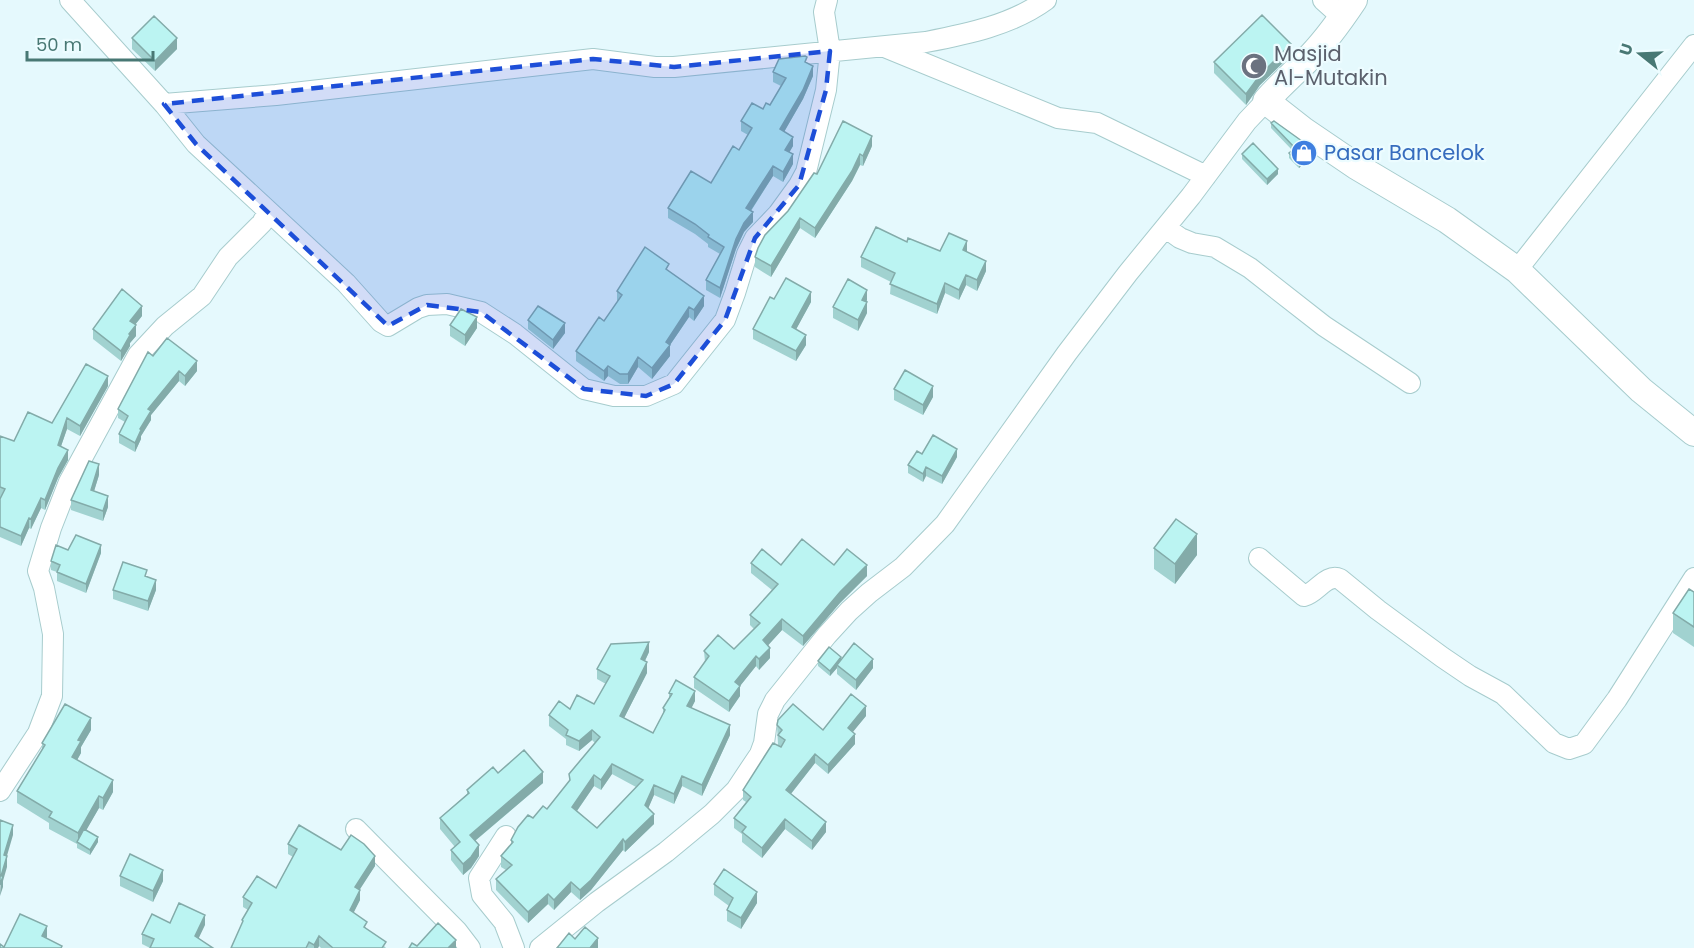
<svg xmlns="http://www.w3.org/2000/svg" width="1694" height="948" font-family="Poppins,sans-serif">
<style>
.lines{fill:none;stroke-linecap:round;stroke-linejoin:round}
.minor-casing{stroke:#a7cccd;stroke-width:22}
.tertiary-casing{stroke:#a7cccd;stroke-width:28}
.minor{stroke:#fff;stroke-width:20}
.tertiary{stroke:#fff;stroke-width:26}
.wall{fill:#a1d2d0;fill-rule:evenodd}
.shaded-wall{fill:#83aba9}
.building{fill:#bbf4f2;stroke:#83aba9;stroke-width:1.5;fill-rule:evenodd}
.marked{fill:#1d4ed8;fill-opacity:0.2;stroke:#1d4ed8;stroke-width:4.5;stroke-dasharray:12 8;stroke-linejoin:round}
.labels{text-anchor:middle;stroke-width:4.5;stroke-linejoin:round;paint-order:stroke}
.worship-label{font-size:21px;fill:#5b616d;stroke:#ecfcff;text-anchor:start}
.shop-label{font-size:21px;fill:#366cbe;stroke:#ecfcff;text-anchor:start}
</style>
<rect width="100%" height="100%" fill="#e5f9fd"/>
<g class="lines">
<defs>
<path id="minor" d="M 70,0 L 164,104 L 196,144 L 346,283 L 381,322 L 388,326 L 418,308 L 427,305 L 447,304 L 481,312 L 515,334 L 584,389 L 614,396 L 646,396 L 674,384 L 725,320 L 735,293 L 747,254 L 755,238 L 778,214 L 799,185 L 806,172 L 826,90 L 830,51 L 824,12 L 827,0
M 1323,0 L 1342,17
M 887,48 L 1058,118 L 1097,123 L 1206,176
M 164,104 L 276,95 L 593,59 L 655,67 L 674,67 L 926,42 C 967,34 1012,25 1046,0
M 1166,228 L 1180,238 L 1192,243 L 1215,247 L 1250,268 L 1324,326 L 1410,383
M 1517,270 L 1694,45
M 1259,558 L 1304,596 C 1317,593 1326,573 1340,579 L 1378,610 L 1442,657 L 1470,676 L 1503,694 L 1554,743 L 1569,749 L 1584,744 L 1617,699 L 1694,578
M 0,791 L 38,733 L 52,696 L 53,634 L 44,588 L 38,571 L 51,528 L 69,482 L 138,355 L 165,326 L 202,296 L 228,257 L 262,223 L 268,212
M 356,829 L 457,931 L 470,948
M 506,836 L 479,878 L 482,895 L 504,922 L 514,948
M 540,948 L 597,902 L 666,852 L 712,814 L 736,790 L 760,754 L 764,743 L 768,714 L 775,700 L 827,635 L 849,611 L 869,593 L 903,567 L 945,524 L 1067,353 L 1128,273 L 1191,196 L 1247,121 L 1266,101"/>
<path id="tertiary" d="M 1354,0 C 1340,21 1325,42 1307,60 C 1293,74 1279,86 1266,101 L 1303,130 L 1356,166 L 1447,220 L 1517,270 L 1641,390 L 1694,433"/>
</defs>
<!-- minor casing -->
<use href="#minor" class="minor-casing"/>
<!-- tertiary casing -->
<use href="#tertiary" class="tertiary-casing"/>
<!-- minor -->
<use href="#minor" class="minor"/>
<!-- tertiary -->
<use href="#tertiary" class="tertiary"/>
</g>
<!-- wall -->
<path class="wall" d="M 132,38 L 177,49 L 155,71 L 132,49 Z
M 1291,55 L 1260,85 L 1246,105 L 1214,73 L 1214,62 Z
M 807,63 L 813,76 L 803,99 L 784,132 L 793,146 L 789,152 L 793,164 L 783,182 L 773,176 L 751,211 L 753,222 L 744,232 L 736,249 L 720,298 L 706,290 L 706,280 L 720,254 L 708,247 L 708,244 L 695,234 L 668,218 L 668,208 L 711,183 L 739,150 L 748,135 L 741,131 L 741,121 L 770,105 L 781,86 L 773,82 L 773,72 Z
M 1271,123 L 1313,155 L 1299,168 L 1289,158 L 1289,153 L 1292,150 L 1271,128 Z
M 872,146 L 863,166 L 860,165 L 852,181 L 815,238 L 800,228 L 771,277 L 755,267 L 755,257 L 788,211 L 817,174 Z
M 1242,154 L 1278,174 L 1267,185 L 1242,159 Z
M 907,242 L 940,251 L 967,252 L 986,271 L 977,291 L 966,285 L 959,300 L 945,293 L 937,314 L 890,294 L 891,282 L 861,267 L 861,257 Z
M 669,272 L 704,306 L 694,321 L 689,317 L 670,345 L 670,356 L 652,379 L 638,367 L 628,384 L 620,384 L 608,376 L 604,381 L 576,361 L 576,351 L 604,321 L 618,302 L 617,301 L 617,291 Z
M 774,299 L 811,302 L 796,329 L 806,345 L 796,361 L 753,339 L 753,329 Z
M 867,300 L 866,302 L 867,313 L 858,331 L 833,318 L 833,307 Z
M 142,316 L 135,325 L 136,336 L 130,343 L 130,346 L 121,361 L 93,339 L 93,329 Z
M 528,320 L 565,333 L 553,349 L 528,329 Z
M 450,325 L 477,328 L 465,346 L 450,336 Z
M 153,356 L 197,371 L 185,386 L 179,381 L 151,415 L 151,420 L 141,436 L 141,439 L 135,452 L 119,443 L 119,434 L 125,422 L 118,418 L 118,409 Z
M 108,386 L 80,436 L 67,429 L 61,446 L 68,460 L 58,478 L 45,510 L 41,508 L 31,529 L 29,528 L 21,546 L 0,537 L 0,436 L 14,441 L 52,423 Z
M 894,389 L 933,397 L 923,415 L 894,400 Z
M 922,454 L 957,457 L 942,484 L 926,476 L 923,482 L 908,473 L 908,465 Z
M 99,475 L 94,491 L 108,507 L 103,521 L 71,510 L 71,500 Z
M 1154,548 L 1197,555 L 1175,584 L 1154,569 Z
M 68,550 L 101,553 L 86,593 L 57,581 L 57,572 L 51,570 L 51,561 Z
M 751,563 L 781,565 L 834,565 L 867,576 L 840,603 L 803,646 L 782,630 L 768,645 L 770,658 L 759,670 L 756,666 L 740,686 L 740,696 L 729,712 L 694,688 L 694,677 L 705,662 L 704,651 L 734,649 L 754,629 L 750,625 L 750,615 L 772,590 L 751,573 Z
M 147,576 L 156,590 L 148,611 L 113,599 L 113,590 Z
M 1694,592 L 1694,647 L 1673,633 L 1673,613 Z
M 649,652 L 645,661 L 647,673 L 624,718 L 653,733 L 663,714 L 663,708 L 669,699 L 669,693 L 695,701 L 691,708 L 730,735 L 702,796 L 682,786 L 674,804 L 654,795 L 648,808 L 654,824 L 625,852 L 623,850 L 591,890 L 580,900 L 571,892 L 554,910 L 548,904 L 528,923 L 496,890 L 496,879 L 506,870 L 501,867 L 501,856 L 511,844 L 511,840 L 533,818 L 547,809 L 569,782 L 569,774 L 595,743 L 592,740 L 579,751 L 566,745 L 566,739 L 549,726 L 549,715 L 570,709 L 594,704 L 606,684 L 597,679 L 597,669 ZM 612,774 L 636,787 L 597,828 L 577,811 L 594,786 L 601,790 Z
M 841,659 L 873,668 L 856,690 L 837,674 L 837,668 L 830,676 L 818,666 L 818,661 Z
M 866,716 L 852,732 L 855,744 L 828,774 L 815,763 L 791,794 L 826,832 L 812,850 L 785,829 L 762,858 L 742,842 L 742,834 L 734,828 L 734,818 L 746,802 L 743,800 L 743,790 L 778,745 L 777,725 L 823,730 Z
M 91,730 L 81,747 L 81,753 L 77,760 L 113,792 L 103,810 L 99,808 L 86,830 L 98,842 L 90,855 L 77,848 L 77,844 L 49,829 L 49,823 L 17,803 L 17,791 L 42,751 L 42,743 Z
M 498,773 L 543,783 L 475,841 L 479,856 L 471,868 L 463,875 L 451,860 L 451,850 L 455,847 L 440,829 L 440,818 L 467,794 L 467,790 Z
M 288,844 L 341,850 L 375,866 L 359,889 L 360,900 L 353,913 L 367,929 L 386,948 L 321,948 L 319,946 L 318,948 L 231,948 L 242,924 L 242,920 L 248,910 L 243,907 L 243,897 L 276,888 L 293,857 L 288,854 Z
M 120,876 L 163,881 L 153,902 L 120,886 Z
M 714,884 L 757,903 L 741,929 L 727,921 L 727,910 L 729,906 L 714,895 Z
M 170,923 L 205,925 L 150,948 L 142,944 L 142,934 Z"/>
<!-- shaded-wall -->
<path class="shaded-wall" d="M 177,38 L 177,49 L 155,71 L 155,61 Z
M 1291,44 L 1291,55 L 1260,85 L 1246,105 L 1246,94 L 1260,75 Z
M 813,66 L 813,76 L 803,99 L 780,139 L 780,129 Z
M 872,136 L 872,146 L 863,166 L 863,156 Z
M 793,137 L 793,146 L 785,160 L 785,150 Z
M 1313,149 L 1313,155 L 1299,168 L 1299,163 Z
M 793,154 L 793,164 L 783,182 L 783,172 Z
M 860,154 L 860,165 L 852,181 L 815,238 L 815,228 Z
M 773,166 L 773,176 L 746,218 L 746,208 Z
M 1278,169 L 1278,174 L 1267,185 L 1267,179 Z
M 753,212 L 753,222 L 744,232 L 736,249 L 720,298 L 720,288 L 736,239 L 744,223 Z
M 800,218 L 800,228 L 771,277 L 771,266 Z
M 967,241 L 967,252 L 963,250 Z
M 986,261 L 986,271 L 977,291 L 977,280 Z
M 966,275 L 966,285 L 959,300 L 959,290 Z
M 945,283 L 945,293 L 937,314 L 937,304 Z
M 867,290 L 867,300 L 862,310 L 862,300 Z
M 811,292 L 811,302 L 792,337 L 792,327 Z
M 704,296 L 704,306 L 694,321 L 694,310 Z
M 867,302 L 867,313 L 858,331 L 858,320 Z
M 142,306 L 142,316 L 130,331 L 130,321 Z
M 689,307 L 689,317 L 670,345 L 670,356 L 652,379 L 652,368 L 666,342 Z
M 477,317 L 477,328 L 465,346 L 465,335 Z
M 565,323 L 565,333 L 553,349 L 553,340 Z
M 136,325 L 136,336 L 130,343 L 130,346 L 121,361 L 121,351 L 129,334 Z
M 806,335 L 806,345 L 796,361 L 796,351 Z
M 638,357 L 638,367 L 628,384 L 628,374 Z
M 197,361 L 197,371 L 185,386 L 185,376 Z
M 608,366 L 608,376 L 604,381 L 604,371 Z
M 179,371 L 179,381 L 151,415 L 151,420 L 141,436 L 141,439 L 135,452 L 135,443 L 148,409 Z
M 108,376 L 108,386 L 80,436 L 80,426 Z
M 933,386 L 933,397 L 923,415 L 923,405 Z
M 67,418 L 67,429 L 58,455 L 58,445 Z
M 957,449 L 957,457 L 942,484 L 942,476 Z
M 68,450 L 68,460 L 58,478 L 45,510 L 45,500 L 58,468 Z
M 99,464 L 99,475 L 91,501 L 91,490 Z
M 926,467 L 926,476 L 923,482 L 923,474 Z
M 108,496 L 108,507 L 103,521 L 103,511 Z
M 41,498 L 41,508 L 31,529 L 31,519 Z
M 29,518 L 29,528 L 21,546 L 21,536 Z
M 1197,534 L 1197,555 L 1175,584 L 1175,564 Z
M 101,545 L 101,553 L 86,593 L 86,584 Z
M 867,565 L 867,576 L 840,603 L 803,646 L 803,636 L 840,592 Z
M 156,580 L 156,590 L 148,611 L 148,601 Z
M 782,619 L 782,630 L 763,651 L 763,640 Z
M 649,642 L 649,652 L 641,669 L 641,659 Z
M 770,648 L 770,658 L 759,670 L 759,659 Z
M 756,656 L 756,666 L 740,686 L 740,696 L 729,712 L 729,701 L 735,682 Z
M 841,657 L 841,662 L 837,665 L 837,668 L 830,676 L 830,671 Z
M 873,659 L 873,668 L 856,690 L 856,680 Z
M 647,662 L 647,673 L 620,726 L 620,716 Z
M 695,691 L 695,701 L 687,717 L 687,706 Z
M 866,706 L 866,716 L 848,738 L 848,728 Z
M 91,718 L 91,730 L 81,747 L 81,753 L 72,769 L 72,757 L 78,740 Z
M 730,725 L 730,735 L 702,796 L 702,785 Z
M 592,730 L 592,740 L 579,751 L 579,741 Z
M 855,734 L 855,744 L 828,774 L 828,765 Z
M 815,754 L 815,763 L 786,800 L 786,790 Z
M 612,764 L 612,774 L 601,790 L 601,780 Z
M 543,772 L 543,783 L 470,845 L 470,835 Z
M 594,775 L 594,786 L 572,818 L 572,807 Z
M 682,776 L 682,786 L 674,804 L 674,794 Z
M 113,780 L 113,792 L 103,810 L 103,798 Z
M 654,785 L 654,795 L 645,816 L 645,805 Z
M 99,796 L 99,808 L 79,843 L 78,843 L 78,833 Z
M 654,814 L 654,824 L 625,852 L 625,842 Z
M 785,819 L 785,829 L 762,858 L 762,848 Z
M 826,822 L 826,832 L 812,850 L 812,841 Z
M 13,825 L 13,835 L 4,866 L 4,855 Z
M 98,837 L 98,842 L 90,855 L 90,850 Z
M 623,839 L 623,850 L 591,890 L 580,900 L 580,890 Z
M 479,845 L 479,856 L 471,868 L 463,875 L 463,864 Z
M 7,856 L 7,867 L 3,881 L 3,887 L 0,896 L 1,876 Z
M 375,856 L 375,866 L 355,897 L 355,887 Z
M 163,870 L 163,881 L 153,902 L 153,891 Z
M 571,882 L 571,892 L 554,910 L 554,900 Z
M 360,890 L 360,900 L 350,920 L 350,910 Z
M 757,892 L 757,903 L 741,929 L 741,918 Z
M 548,894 L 548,904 L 528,923 L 528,912 Z
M 205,915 L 205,925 L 195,946 L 195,936 Z
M 47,926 L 47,937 L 42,947 L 42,936 Z
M 319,936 L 319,946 L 318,948 L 314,948 L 314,945 Z
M 598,938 L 598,948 L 590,948 Z
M 456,940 L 456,948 L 448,948 Z"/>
<!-- building -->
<path class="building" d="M 1262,15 L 1291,44 L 1260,75 L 1246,94 L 1214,62 Z
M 154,16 L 177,38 L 155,61 L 132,38 Z
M 805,56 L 807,57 L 805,62 L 813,66 L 803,90 L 780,129 L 793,137 L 785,150 L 793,154 L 783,172 L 773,166 L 746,208 L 753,212 L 744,223 L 736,239 L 720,288 L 706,280 L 724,247 L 708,237 L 709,235 L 695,224 L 668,208 L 691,171 L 711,183 L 733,146 L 739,150 L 752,128 L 741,121 L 752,103 L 763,109 L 766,103 L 770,105 L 786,78 L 773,72 L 779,59 Z
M 843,121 L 872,136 L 863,156 L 860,154 L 852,171 L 815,228 L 800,218 L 771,266 L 755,257 L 758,248 L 765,235 L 788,211 L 814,173 L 817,174 Z
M 1274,121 L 1313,149 L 1299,163 L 1289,153 L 1295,148 L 1271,123 Z
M 1253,143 L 1278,169 L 1267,179 L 1242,154 Z
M 876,227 L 907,242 L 908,238 L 940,251 L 949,233 L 967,241 L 963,250 L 986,261 L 977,280 L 966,275 L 959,290 L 945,283 L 937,304 L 890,284 L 895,273 L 861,257 Z
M 645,247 L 669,264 L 666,269 L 704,296 L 694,310 L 689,307 L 666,342 L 670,345 L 652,368 L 638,357 L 628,374 L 620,374 L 608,366 L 604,371 L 576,351 L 599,317 L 604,321 L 622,295 L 617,291 Z
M 786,278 L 811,292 L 792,327 L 806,335 L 796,351 L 753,329 L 770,297 L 774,299 Z
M 848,279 L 867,290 L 862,300 L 867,302 L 858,320 L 833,307 Z
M 122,289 L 142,306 L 130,321 L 136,325 L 129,334 L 130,335 L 121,351 L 93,329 Z
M 538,306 L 565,323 L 553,340 L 528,320 Z
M 461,309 L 477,317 L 465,335 L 450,325 Z
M 167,338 L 197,361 L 185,376 L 179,371 L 148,409 L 151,411 L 140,429 L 141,430 L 135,443 L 119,434 L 128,416 L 118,409 L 148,352 L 153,356 Z
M 86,364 L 108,376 L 80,426 L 67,418 L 58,445 L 68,450 L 58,468 L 45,500 L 41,498 L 31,519 L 29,518 L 21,536 L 0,527 L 0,499 L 5,489 L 0,487 L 0,436 L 14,441 L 28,412 L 52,423 Z
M 905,370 L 933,386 L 923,405 L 894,389 Z
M 933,435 L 957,449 L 942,476 L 926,467 L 923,474 L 908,465 L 917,451 L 922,454 Z
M 89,461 L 99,464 L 91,490 L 108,496 L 103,511 L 71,500 Z
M 1176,519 L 1197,534 L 1175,564 L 1154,548 Z
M 76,535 L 101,545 L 86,584 L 57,572 L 60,565 L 51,561 L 56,545 L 68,550 Z
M 802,539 L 834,565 L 847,549 L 867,565 L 840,592 L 803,636 L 782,619 L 763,640 L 770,648 L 759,659 L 756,656 L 735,682 L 740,686 L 729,701 L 694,677 L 709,656 L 704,651 L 718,635 L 734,649 L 760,623 L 750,615 L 778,584 L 751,563 L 762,549 L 781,565 Z
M 123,562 L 147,570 L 145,576 L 156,580 L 148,601 L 113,590 Z
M 1689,589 L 1694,592 L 1694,627 L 1673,613 Z
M 649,642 L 641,659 L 647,662 L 620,716 L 653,733 L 665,710 L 663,708 L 672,694 L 669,693 L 676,680 L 695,691 L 687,706 L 730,725 L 702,785 L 682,776 L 674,794 L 654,785 L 645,805 L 654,814 L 625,842 L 623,839 L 591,880 L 580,890 L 571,882 L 554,900 L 548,894 L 528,912 L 496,879 L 512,865 L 501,856 L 513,842 L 511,840 L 518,827 L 528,815 L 533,818 L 543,806 L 547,809 L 570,780 L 569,774 L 600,737 L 592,730 L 579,741 L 566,735 L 568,730 L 549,715 L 559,701 L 570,709 L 577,695 L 594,704 L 610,676 L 597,669 L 611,644 ZM 612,764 L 643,780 L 597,828 L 572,807 L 594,775 L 601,780 Z
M 854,643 L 873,659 L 856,680 L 837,665 Z
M 829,647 L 841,657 L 830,671 L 818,661 Z
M 851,694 L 866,706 L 848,728 L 855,734 L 828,765 L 815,754 L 786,790 L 826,822 L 812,841 L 785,819 L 762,848 L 742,832 L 746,827 L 734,818 L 751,797 L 743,790 L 773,743 L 781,747 L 785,740 L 778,735 L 782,730 L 777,725 L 778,720 L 793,704 L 823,730 Z
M 65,704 L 91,718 L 78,740 L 81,741 L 72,757 L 113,780 L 103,798 L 99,796 L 78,833 L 49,817 L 52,812 L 17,791 L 45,745 L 42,743 Z
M 524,750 L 543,772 L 470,835 L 479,845 L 471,857 L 463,864 L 451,850 L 460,842 L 440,818 L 469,793 L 467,790 L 493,767 L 498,773 Z
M 0,820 L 13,825 L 4,855 L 7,856 L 1,876 L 3,876 L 0,885 Z
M 299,825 L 341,850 L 351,835 L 364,844 L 375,856 L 355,887 L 360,890 L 350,910 L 367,922 L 364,927 L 386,942 L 382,948 L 333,948 L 319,936 L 314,945 L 309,942 L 306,948 L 231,948 L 243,921 L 242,920 L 252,903 L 243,897 L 257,876 L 276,888 L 297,849 L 288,844 Z
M 84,829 L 98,837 L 90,850 L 77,842 Z
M 130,854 L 163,870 L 153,891 L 120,876 Z
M 724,869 L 757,892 L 741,918 L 727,910 L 733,898 L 714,884 Z
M 179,903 L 205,915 L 195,936 L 213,948 L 150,948 L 154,939 L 142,934 L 152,914 L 170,923 Z
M 20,914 L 47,926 L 42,936 L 62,946 L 61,948 L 0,948 L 0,944 L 4,947 Z
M 438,923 L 456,940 L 448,948 L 409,948 L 412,943 L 417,946 Z
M 585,927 L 598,938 L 590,948 L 557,948 L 569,933 L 575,939 Z"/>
<!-- marked area -->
<path class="marked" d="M 830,51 L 826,90 L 799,185 L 755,238 L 725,320 L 674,384 L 646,396 L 584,389 L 481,312 L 427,305 L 388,326 L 196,144 L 164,104 L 593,59 L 674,67 Z"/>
<!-- icons -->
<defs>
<symbol id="mosque-disc" viewBox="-11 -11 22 22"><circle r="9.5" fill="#6b7280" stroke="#ecfcff"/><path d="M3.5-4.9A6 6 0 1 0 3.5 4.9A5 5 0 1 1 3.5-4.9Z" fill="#fff"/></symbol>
<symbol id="shop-disc" viewBox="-11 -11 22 22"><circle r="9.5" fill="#3f7fe0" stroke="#ecfcff"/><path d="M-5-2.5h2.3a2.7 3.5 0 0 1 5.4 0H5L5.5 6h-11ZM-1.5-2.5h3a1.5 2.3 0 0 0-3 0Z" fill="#fff"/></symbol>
</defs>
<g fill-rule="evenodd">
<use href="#mosque-disc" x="1239" y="51" width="30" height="30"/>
<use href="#shop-disc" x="1289" y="138" width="30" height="30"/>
</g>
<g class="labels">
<!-- worship labels -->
<g class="worship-label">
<text x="1274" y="61">Masjid<tspan x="1274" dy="24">Al-Mutakin</tspan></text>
</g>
<!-- shop labels -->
<g class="shop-label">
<text x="1324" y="160">Pasar Bancelok</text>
</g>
</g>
<!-- north arrow -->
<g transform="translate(1640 54) rotate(288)" stroke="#ecfcff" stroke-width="4.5" paint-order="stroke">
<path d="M0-4.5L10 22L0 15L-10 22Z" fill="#487874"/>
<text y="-9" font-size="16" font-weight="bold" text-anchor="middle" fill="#487874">U</text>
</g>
<!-- scale -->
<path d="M27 51v9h126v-9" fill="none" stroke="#487874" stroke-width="3"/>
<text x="36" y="51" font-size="18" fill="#487874" stroke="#ecfcff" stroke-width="4.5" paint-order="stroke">50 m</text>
</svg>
